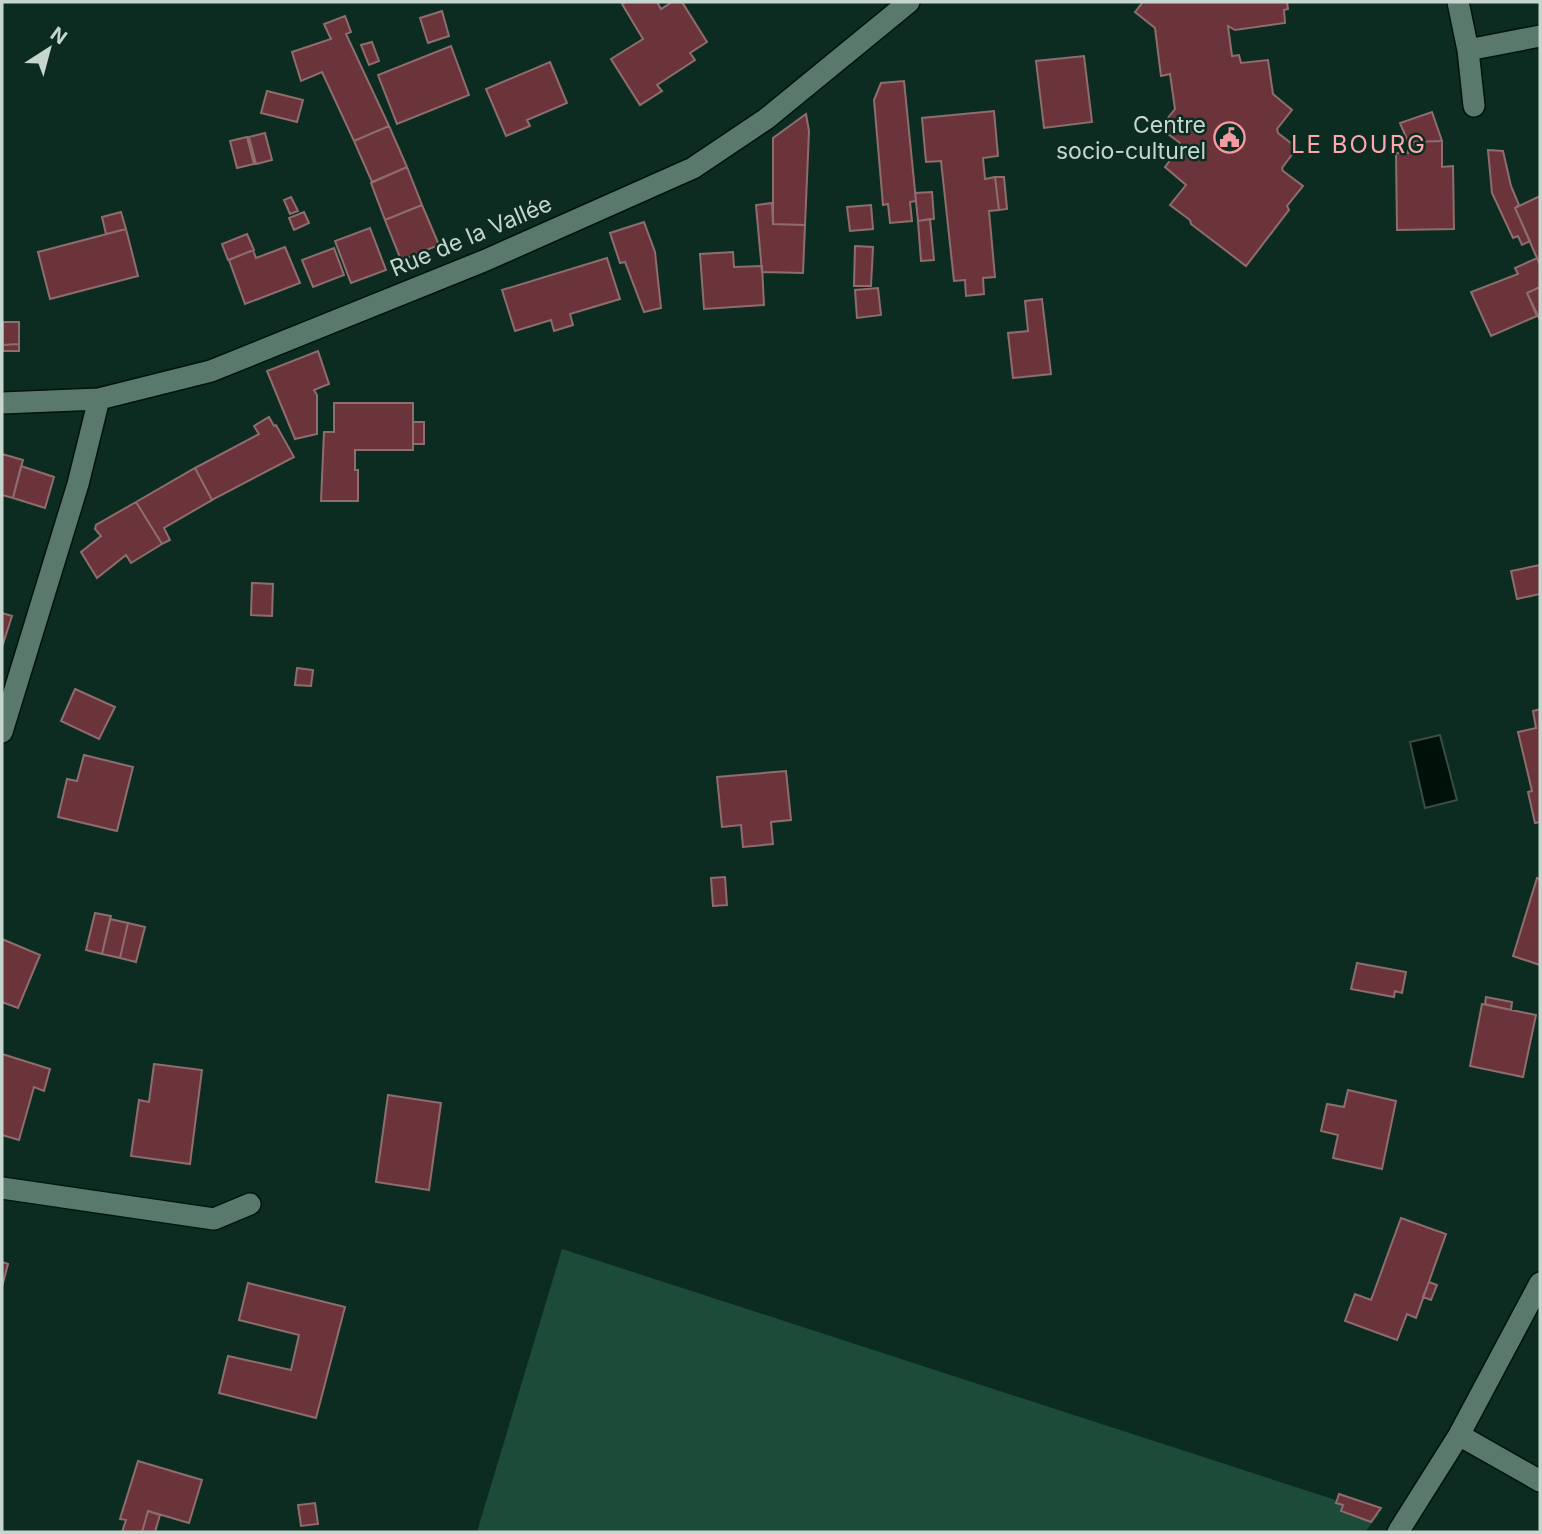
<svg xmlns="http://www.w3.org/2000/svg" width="1542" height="1534" font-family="Inter,sans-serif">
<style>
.green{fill:#1c4b3a}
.water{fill:#00110a;stroke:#3b4c45;stroke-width:2}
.building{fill:#6b343a;stroke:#8e6d6e;stroke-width:2}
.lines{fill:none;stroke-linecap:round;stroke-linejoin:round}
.minor-casing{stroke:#00130c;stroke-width:24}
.minor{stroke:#59796c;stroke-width:21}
.labels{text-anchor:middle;stroke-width:5;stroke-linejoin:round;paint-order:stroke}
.poi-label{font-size:23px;fill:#c5d6cf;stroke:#0d2c21;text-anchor:end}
.street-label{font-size:23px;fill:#c5d6cf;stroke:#0d2c21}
.neighbourhood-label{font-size:24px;letter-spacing:2px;fill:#fca8ad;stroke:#0d2c21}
</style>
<rect width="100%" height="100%" fill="#0d2c21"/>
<!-- green -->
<path class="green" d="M 562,1249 L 1379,1514 L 1365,1532 L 477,1532 Z"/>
<!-- water -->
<path class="water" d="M 1440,735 L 1457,800 L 1425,808 L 1410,742 Z"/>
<!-- building -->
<path class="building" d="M 626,2 L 657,2 L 661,9 L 672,2 L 682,2 L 707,42 L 690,53 L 695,60 L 657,85 L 662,91 L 640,105 L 611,59 L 643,39 L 622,4 Z
M 1143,2 L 1287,2 L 1288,9 L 1284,10 L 1285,23 L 1235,30 L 1228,26 L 1232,56 L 1239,55 L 1241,63 L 1268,60 L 1273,94 L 1292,110 L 1277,129 L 1278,133 L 1297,148 L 1282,168 L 1283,171 L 1303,186 L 1287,206 L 1289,210 L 1246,266 L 1191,224 L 1190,220 L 1170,205 L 1186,185 L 1165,167 L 1180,147 L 1180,143 L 1160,128 L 1175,109 L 1170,74 L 1161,76 L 1155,28 L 1135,12 Z
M 442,11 L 449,36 L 428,43 L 420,18 Z
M 345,16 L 351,32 L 346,34 L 389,126 L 354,141 L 322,72 L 301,81 L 292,52 L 331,39 L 324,24 Z
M 372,42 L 379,61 L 369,65 L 361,45 Z
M 451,46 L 469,95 L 397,124 L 378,75 Z
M 1084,56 L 1092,122 L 1044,128 L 1036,61 Z
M 550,62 L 567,103 L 527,120 L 530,126 L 506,136 L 486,89 Z
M 904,81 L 916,201 L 910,202 L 912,221 L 890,223 L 888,204 L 883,205 L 874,100 L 881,83 Z
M 267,91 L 303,100 L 297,122 L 261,113 Z
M 994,111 L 998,156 L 983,158 L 985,179 L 995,177 L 999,210 L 989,211 L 995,277 L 983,278 L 984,294 L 966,296 L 965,280 L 954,281 L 941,161 L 926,162 L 922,118 Z
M 1432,112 L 1442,141 L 1408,142 L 1400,123 Z
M 806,114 L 809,131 L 805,225 L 773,224 L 773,138 Z
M 389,126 L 407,167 L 372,182 L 354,141 Z
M 265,133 L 272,160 L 256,164 L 249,137 Z
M 247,137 L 254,164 L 237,168 L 230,141 Z
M 1442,141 L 1442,167 L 1453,166 L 1454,229 L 1397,230 L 1396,153 L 1408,153 L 1408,142 Z
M 1488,150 L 1503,151 L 1511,186 L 1519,205 L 1515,208 L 1530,241 L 1522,245 L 1518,236 L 1513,238 L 1492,193 Z
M 407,167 L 422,205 L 385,220 L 371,183 Z
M 995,177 L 1004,177 L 1007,209 L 999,210 Z
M 932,192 L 934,219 L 918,221 L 915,193 Z
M 1540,196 L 1540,265 L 1515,208 Z
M 291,197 L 298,211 L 290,214 L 284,200 Z
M 772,203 L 773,224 L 805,225 L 803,273 L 762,272 L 756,205 Z
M 422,205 L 439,245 L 421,252 L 423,258 L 417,260 L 415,255 L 401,260 L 385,220 Z
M 871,205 L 873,229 L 850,231 L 847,207 Z
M 121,212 L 126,229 L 106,234 L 102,217 Z
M 304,212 L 309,223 L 294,230 L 289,218 Z
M 930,219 L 934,260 L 921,261 L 918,221 Z
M 644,222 L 655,252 L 661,308 L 644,312 L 625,262 L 620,263 L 610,233 Z
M 370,228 L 386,270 L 351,283 L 335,241 Z
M 126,229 L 138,276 L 50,299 L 38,252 Z
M 247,234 L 254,250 L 228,260 L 222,244 Z
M 855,246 L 873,247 L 871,286 L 854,286 Z
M 285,247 L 300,283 L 245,304 L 229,260 L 253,250 L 256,258 Z
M 334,248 L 344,275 L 313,287 L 302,260 Z
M 733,252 L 734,267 L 762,266 L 764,305 L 704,309 L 700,254 Z
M 607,258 L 620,299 L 570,314 L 573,325 L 554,331 L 551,320 L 515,331 L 502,290 Z
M 1537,258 L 1540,265 L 1540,287 L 1527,293 L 1537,316 L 1491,336 L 1471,292 L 1518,274 L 1515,268 Z
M 1540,287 L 1540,320 L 1527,293 Z
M 878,288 L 881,315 L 857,318 L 855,290 Z
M 1042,299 L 1051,374 L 1013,378 L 1008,333 L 1028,331 L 1025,301 Z
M 3,322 L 19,322 L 19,344 L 3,345 Z
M 19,344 L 19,351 L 3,351 L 3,345 Z
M 318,351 L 329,384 L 314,390 L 317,395 L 317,434 L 295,439 L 267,371 Z
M 334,403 L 413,403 L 413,450 L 355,450 L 355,470 L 358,470 L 358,501 L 321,501 L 324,432 L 334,432 Z
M 269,417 L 274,426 L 276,425 L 294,457 L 212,500 L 195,468 L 259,434 L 254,426 Z
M 413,422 L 424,422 L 424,444 L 413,444 Z
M 2,454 L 23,460 L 13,498 L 2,495 Z
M 21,466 L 54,477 L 45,508 L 13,498 Z
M 195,468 L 212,500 L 164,528 L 170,540 L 162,544 L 136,502 Z
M 136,502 L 162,544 L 131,563 L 126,555 L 97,578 L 81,552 L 101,536 L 95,529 L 96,525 Z
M 1540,565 L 1540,594 L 1517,599 L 1511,571 Z
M 252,583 L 273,584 L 272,616 L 251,615 Z
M 2,613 L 12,616 L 2,647 Z
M 297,668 L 313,670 L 311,686 L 295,685 Z
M 75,689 L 115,707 L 99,739 L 61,721 Z
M 1540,709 L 1540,822 L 1535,823 L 1528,792 L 1532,791 L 1518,732 L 1536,728 L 1533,711 Z
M 84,755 L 133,767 L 117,831 L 58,817 L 67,779 L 77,781 Z
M 786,771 L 791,820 L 771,822 L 773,844 L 743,847 L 741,825 L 722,827 L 717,777 Z
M 725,877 L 727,905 L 713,906 L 711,878 Z
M 1537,878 L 1540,879 L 1540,965 L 1513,956 Z
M 95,913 L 111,916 L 102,954 L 86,950 Z
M 110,919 L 128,923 L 120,958 L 102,954 Z
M 128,923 L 145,927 L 136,962 L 120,958 Z
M 2,939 L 40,955 L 18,1008 L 2,1002 Z
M 1357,963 L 1406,972 L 1402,993 L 1395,991 L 1394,997 L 1351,989 Z
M 1486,997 L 1512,1002 L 1511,1010 L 1485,1004 Z
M 1482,1004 L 1536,1015 L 1523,1077 L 1470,1066 Z
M 2,1054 L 50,1069 L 44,1091 L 34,1087 L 19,1140 L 2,1135 Z
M 154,1064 L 202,1070 L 190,1164 L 131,1156 L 139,1100 L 149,1102 Z
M 1348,1090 L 1396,1101 L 1382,1169 L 1333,1158 L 1338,1135 L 1321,1131 L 1327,1104 L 1344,1107 Z
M 388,1095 L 441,1103 L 429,1190 L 376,1182 Z
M 1401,1218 L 1446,1234 L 1416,1318 L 1407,1314 L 1397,1340 L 1345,1321 L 1355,1294 L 1371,1300 Z
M 2,1262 L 8,1264 L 2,1287 Z
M 1429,1282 L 1437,1285 L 1431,1300 L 1423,1297 Z
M 248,1283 L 345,1307 L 316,1418 L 219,1393 L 228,1356 L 291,1370 L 299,1335 L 239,1320 Z
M 138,1461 L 202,1480 L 189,1523 L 148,1511 L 142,1532 L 122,1532 L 126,1520 L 120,1519 Z
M 1339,1494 L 1381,1508 L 1371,1522 L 1341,1511 L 1343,1505 L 1336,1503 Z
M 315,1503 L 318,1524 L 301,1526 L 298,1505 Z
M 148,1511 L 160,1515 L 155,1532 L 142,1532 Z"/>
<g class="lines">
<defs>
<path id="minor" d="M 1458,2 L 1468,50 L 1540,36
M 1468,50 L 1474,106
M 2,403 L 99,399 L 211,371 L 486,260 L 693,168 L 766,119 L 909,2
M 2,732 L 78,484 L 99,399
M 2,1188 L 214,1219 L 250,1204
M 1459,1435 L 1540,1481
M 1398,1532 L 1459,1435 L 1540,1283"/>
</defs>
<!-- minor casing -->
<use href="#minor" class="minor-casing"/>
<!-- minor -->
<use href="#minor" class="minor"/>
</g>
<!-- icons -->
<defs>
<symbol id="civic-ring" viewBox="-11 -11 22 22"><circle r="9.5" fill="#0d2c21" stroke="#f49aa1" stroke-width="1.5"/><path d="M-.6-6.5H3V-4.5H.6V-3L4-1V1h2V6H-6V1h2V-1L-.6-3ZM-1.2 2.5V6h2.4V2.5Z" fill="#f49aa1"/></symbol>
</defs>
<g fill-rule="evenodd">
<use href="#civic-ring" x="1212" y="120" width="35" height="35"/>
</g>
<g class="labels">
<!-- poi labels -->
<g class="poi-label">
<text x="1206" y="133">Centre<tspan x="1206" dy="26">socio-culturel</tspan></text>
</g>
<!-- street labels -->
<g class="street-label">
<text transform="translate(471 236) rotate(-23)" y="8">Rue de la Vallée</text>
</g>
<!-- neighbourhood labels -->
<g class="neighbourhood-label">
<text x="1359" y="153">LE BOURG</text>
</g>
</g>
<!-- border -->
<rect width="1542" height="1534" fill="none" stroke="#c5d6cf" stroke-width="7"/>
<!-- north arrow -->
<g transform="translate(49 49) rotate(36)" stroke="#0d2c21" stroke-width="5" paint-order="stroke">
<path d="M0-5L12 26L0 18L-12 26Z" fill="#c5d6cf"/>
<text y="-10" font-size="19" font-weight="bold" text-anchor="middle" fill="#c5d6cf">N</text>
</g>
</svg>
